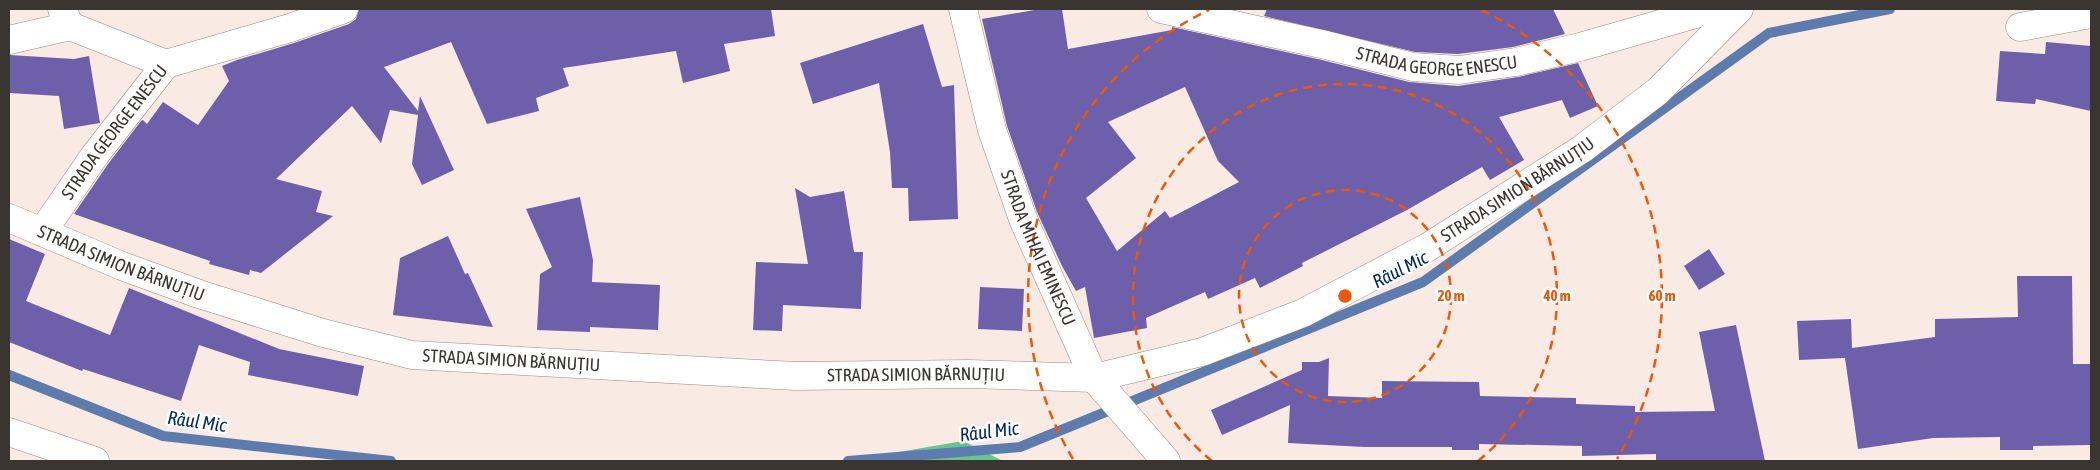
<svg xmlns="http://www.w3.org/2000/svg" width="2100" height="470" font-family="'Asap Condensed',sans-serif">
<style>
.forest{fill:#68c591}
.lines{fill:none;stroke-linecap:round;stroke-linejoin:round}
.stream{stroke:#5d7bac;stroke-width:10}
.building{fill:#6e5fab;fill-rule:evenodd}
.minor-casing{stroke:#988a84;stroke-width:29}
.minor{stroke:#fff;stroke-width:28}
.ring{fill:none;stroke:#e8590c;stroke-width:2.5;stroke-dasharray:9 6}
.labels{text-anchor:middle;stroke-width:5;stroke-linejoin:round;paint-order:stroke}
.street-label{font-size:18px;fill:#3b3532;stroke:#fff}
.water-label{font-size:19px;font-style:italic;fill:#002968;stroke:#fff}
.centre{fill:#e8590c;stroke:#fff;stroke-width:2.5}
.ring-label{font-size:15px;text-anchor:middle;font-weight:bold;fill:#e8590c;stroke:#fff;stroke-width:5;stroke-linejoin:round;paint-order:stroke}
</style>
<rect width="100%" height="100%" fill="#f9eae3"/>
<!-- forest -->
<path class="forest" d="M 963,441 L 1003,461 L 846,461 Z"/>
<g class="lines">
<!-- stream -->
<path class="stream" d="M 9,375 L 163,436 L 391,461
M 848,461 L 1020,447 L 1423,282 L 1769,33 L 1890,9"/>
</g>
<!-- building -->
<path class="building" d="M 359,9 L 771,9 L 775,36 L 724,44 L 730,71 L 683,83 L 676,51 L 563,68 L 569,86 L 536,98 L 539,111 L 487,124 L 451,42 L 384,67 L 418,111 L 420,96 L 454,170 L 422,185 L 412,164 L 418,115 L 390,110 L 381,143 L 352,106 L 276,179 L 322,191 L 316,212 L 333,216 L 261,273 L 250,270 L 249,275 L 209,264 L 210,261 L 74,214 L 108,164 L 141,121 L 143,120 L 147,124 L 163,102 L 198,125 L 229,81 L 222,66 L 237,60 L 294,43 L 349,24 L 356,19 Z
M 1040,9 L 1062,9 L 1068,49 L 1172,30 L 1172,27 L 1322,60 L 1409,82 L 1458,86 L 1518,77 L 1578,63 L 1598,106 L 1570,118 L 1562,100 L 1499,117 L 1524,160 L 1490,180 L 1482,167 L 1407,210 L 1302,263 L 1303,266 L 1260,288 L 1255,278 L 1208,299 L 1205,292 L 1146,318 L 1147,328 L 1094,338 L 1085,287 L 1076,291 L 1062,266 L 1037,212 L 1007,126 L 982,19 ZM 1185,87 L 1218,161 L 1239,182 L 1170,218 L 1165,211 L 1117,251 L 1086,198 L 1136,158 L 1108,122 Z
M 1267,9 L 1553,9 L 1565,34 L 1513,47 L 1458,54 L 1415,52 L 1264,16 Z
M 923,24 L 942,87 L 954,85 L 958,219 L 909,221 L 908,188 L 892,188 L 890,152 L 879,83 L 813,104 L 800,63 Z
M 2046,42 L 2091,46 L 2091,111 L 2036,99 L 2035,104 L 1996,101 L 2000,51 L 2045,54 Z
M 10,55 L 74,59 L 89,56 L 100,123 L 64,129 L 59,96 L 9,93 Z
M 795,188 L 810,197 L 844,191 L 854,252 L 863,252 L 861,309 L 783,305 L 782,331 L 753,330 L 756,262 L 808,264 Z
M 580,197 L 593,260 L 592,282 L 660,285 L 658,330 L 590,327 L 590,332 L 537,330 L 540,274 L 552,267 L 526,209 Z
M 448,236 L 465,274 L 468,273 L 493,327 L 393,315 L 400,258 Z
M 9,239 L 45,254 L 26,301 L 110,335 L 129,288 L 279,349 L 364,366 L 358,396 L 248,375 L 250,362 L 199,345 L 181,401 L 83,369 L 82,371 L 9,342 Z
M 1709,249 L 1725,274 L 1699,290 L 1684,266 Z
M 2017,276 L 2072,276 L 2073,364 L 2091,364 L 2091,445 L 2033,446 L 2033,450 L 2000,450 L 2000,437 L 1933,438 L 1858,449 L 1845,358 L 1799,360 L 1797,321 L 1851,319 L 1852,348 L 1935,337 L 1935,319 L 2018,317 Z
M 980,287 L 1024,289 L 1022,331 L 978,329 Z
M 1736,325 L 1765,461 L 1656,461 L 1656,454 L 1582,456 L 1582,446 L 1479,444 L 1479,450 L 1452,450 L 1452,447 L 1364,447 L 1288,443 L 1290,405 L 1222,435 L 1211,410 L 1302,370 L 1302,362 L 1319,362 L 1329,358 L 1328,396 L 1382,398 L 1382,381 L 1479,382 L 1480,396 L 1576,398 L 1576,404 L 1635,406 L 1635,412 L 1715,411 L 1699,332 Z"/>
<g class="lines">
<defs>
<g id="minor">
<path d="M 62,9 L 70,26 L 166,64"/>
<path id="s1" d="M 963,9 L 992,130 L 1023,219 L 1094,378 L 1166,461"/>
<path id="s2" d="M 1161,9 L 1326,45 L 1413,67 L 1459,70 L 1516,62 L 1580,47 L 1713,9"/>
<path d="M 2020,27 L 2091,14"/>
<path d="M 9,40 L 70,26"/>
<path id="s3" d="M 9,218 L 122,266 L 199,294 L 323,333 L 412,355 L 795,376 L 969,374 L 1094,378 L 1202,352 L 1303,313 L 1428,247 L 1582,149 L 1658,91 L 1739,9"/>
<path id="s4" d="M 43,231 L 95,155 L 166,64 L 290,28 L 344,9"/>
<path d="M 9,432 L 95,461"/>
</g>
</defs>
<!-- minor casing -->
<use href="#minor" class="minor-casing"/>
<!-- minor -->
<use href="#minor" class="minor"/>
</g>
<!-- distance rings -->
<g class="ring">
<circle cx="1345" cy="296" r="106"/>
<path d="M1212 461A212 212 0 1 1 1478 461"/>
<path d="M1073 459A317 317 0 0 1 1209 10M1481 10A317 317 0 0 1 1617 459"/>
</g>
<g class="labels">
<!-- street labels -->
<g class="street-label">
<text dy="6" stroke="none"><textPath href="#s2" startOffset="282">STRADA GEORGE ENESCU</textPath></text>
<text dy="6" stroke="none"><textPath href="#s4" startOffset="122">STRADA GEORGE ENESCU</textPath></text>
<text dy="6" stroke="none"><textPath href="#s3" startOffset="1576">STRADA SIMION BĂRNUȚIU</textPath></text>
<text dy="6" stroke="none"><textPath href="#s1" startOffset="251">STRADA MIHAI EMINESCU</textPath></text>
<text dy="6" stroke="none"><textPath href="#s3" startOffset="121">STRADA SIMION BĂRNUȚIU</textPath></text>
<text dy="6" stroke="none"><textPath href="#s3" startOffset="526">STRADA SIMION BĂRNUȚIU</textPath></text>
<text dy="6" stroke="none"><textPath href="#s3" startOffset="931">STRADA SIMION BĂRNUȚIU</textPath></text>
</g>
<!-- water labels -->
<g class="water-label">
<text transform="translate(1400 269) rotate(-27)" y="7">Râul Mic</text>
<text transform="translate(197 421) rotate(8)" y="7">Râul Mic</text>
<text transform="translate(989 431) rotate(-7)" y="7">Râul Mic</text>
</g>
</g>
<circle cx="1345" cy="296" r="8" class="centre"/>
<g class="ring-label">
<text x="1451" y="301">20 m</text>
<text x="1557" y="301">40 m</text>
<text x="1662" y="301">60 m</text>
</g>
<!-- border -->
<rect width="2100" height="470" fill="none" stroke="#3b3532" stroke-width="20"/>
</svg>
